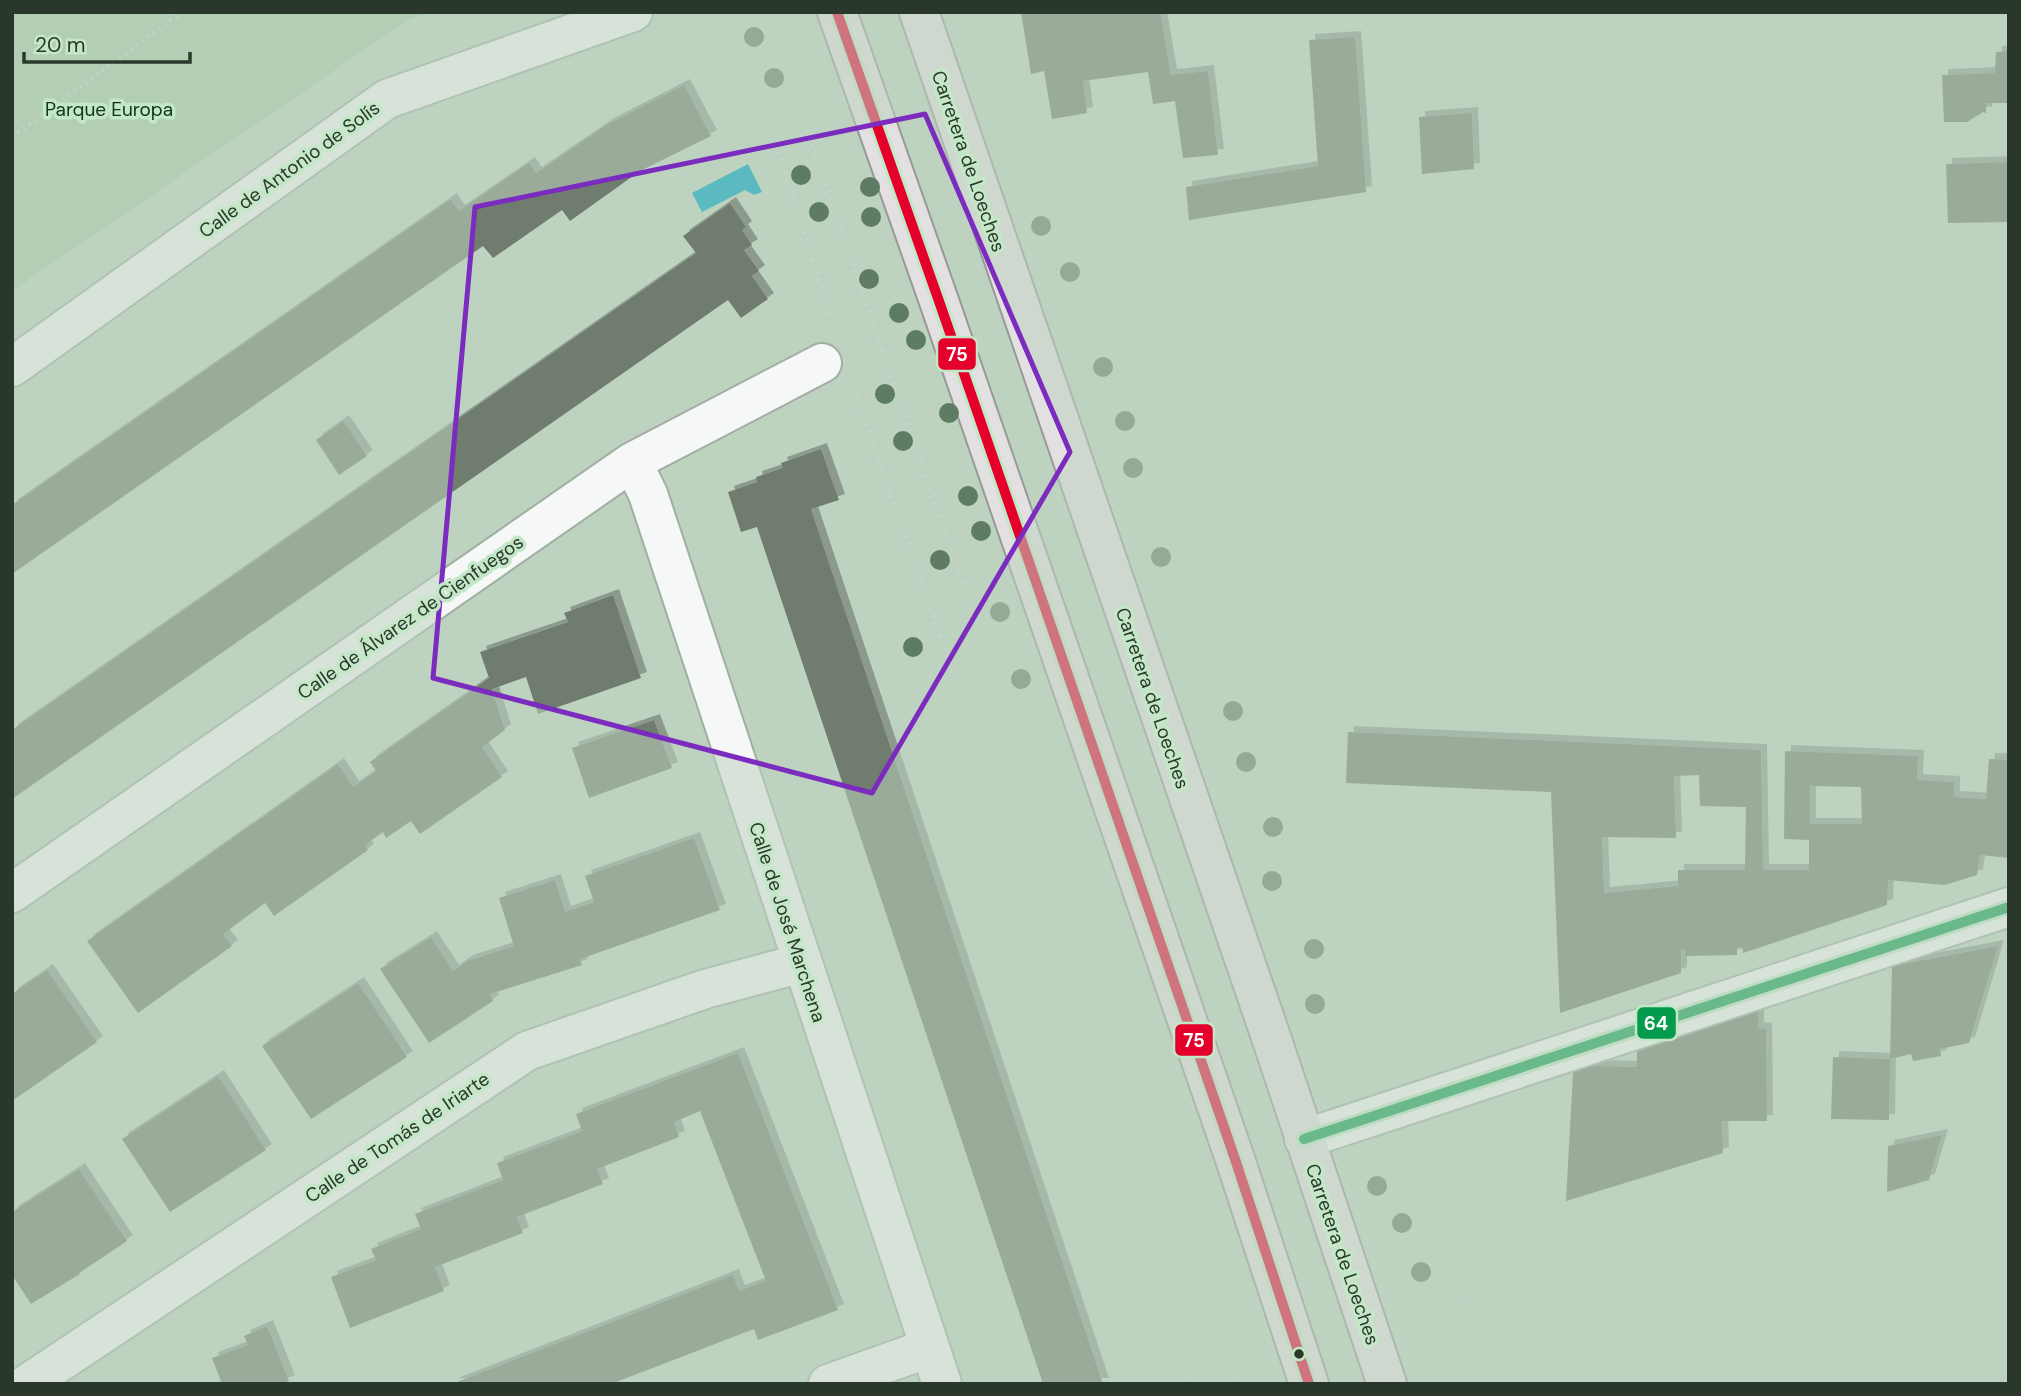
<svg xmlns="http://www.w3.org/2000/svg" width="2021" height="1396" font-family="'DM Sans',sans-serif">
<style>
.green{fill:#a5cda9}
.water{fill:#5bbac1}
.building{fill:#707d6e;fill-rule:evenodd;filter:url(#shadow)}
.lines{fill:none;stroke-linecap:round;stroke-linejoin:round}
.minor-casing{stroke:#a0afa2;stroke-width:42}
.primary-casing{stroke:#979a98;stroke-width:42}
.path{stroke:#ccd2cd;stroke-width:4.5;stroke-dasharray:2 5;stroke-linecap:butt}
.minor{stroke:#f5f8f6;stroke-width:38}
.primary{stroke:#e2e0e1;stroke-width:38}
.bus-1-casing{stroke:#c3e7c7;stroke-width:16}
.bus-2-casing{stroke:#c3e7c7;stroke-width:16}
.bus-1{stroke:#e4002b;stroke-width:10}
.bus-2{stroke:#049b4d;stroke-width:10}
.tree{fill:#5e7b64}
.marked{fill:none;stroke:#7b2cbf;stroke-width:5;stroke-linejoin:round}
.bus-dot{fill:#2a382b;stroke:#c3e7c7;stroke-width:2.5}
.labels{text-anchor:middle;stroke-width:7;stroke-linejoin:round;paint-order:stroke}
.park-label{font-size:19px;fill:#103418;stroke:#c3e7c7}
.street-label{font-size:19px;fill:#2a382b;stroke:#c3e7c7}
.line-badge{stroke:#c3e7c7;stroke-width:2.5}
.badge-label{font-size:19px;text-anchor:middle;font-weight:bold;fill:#fff}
</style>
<defs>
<filter id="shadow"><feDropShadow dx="6" dy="-6" stdDeviation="0" flood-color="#0004"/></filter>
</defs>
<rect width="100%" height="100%" fill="#bed2c0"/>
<!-- green -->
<path class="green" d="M 12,12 L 430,12 L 408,20 L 12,291 Z"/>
<!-- water -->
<path class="water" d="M 748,164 L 762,192 L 754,195 L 745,190 L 702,212 L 692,193 Z"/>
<!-- building -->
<path class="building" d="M 1021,12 L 1160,12 L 1171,75 L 1208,71 L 1218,155 L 1183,158 L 1175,101 L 1153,104 L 1148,72 L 1083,81 L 1087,113 L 1052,119 L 1044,71 L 1031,74 Z
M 1355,37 L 1366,192 L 1189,220 L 1186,187 L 1318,166 L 1309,40 Z
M 2009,51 L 2009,103 L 1986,103 L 1986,113 L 1983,112 L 1967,122 L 1944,122 L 1942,75 L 1995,73 L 1996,52 Z
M 684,85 L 711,136 L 640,171 L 570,221 L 562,210 L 493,258 L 483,246 L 12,574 L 12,505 L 451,199 L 459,211 L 529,163 L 536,173 L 608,124 Z
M 1472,113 L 1474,169 L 1422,174 L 1419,117 Z
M 2009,162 L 2009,222 L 1948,223 L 1946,164 Z
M 730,203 L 746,227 L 742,230 L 752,245 L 744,250 L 759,271 L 752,276 L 768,299 L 741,318 L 728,300 L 12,799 L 12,730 L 696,253 L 683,236 Z
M 343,421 L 367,456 L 339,475 L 316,440 Z
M 821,449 L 839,500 L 811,509 L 1103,1384 L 1043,1384 L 757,527 L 741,532 L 728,492 L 757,482 L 756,477 L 783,468 L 781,463 Z
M 613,595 L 641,678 L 538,714 L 526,677 L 492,689 L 505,730 L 482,747 L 502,777 L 420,834 L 411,821 L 386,838 L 383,832 L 365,845 L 368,850 L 274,916 L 265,903 L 223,934 L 232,946 L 138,1013 L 87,941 L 338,764 L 353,787 L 376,771 L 370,762 L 489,678 L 480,652 L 568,622 L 564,613 Z
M 654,720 L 672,768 L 589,798 L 572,748 Z
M 1348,732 L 1761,750 L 1763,870 L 1809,870 L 1809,840 L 1784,839 L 1785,751 L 1918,756 L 1917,780 L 1954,782 L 1954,797 L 1986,799 L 1989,759 L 2009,760 L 2009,858 L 1980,855 L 1977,875 L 1945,885 L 1888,880 L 1887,905 L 1743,953 L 1743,947 L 1737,947 L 1737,955 L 1685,956 L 1685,949 L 1681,949 L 1681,973 L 1560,1013 L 1551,792 L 1346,783 ZM 1699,775 L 1700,806 L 1746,807 L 1745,870 L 1678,870 L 1678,886 L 1604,893 L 1602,837 L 1676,838 L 1674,776 ZM 1810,786 L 1861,787 L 1862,824 L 1810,824 Z
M 694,838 L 720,910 L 580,959 L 582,965 L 490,994 L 493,1001 L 429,1043 L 380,969 L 431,937 L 453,971 L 467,961 L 514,946 L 499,898 L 555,880 L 565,912 L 594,902 L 585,876 Z
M 1998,946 L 1969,1043 L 1940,1049 L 1941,1056 L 1913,1061 L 1911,1054 L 1890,1059 L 1892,966 Z
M 47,970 L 97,1042 L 12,1101 L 12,994 Z
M 358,983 L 407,1057 L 311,1119 L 262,1046 Z
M 1758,1010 L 1758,1028 L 1766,1029 L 1767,1121 L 1722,1121 L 1723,1153 L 1566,1201 L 1573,1073 L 1575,1071 L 1591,1066 L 1637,1067 L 1637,1050 Z
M 738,1053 L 838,1310 L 758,1340 L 754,1329 L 611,1384 L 452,1384 L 733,1275 L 739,1291 L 766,1281 L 700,1111 L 674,1122 L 679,1137 L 597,1169 L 603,1184 L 517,1217 L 523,1233 L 435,1267 L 444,1291 L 350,1328 L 331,1277 L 376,1260 L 371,1249 L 421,1229 L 415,1214 L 503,1180 L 497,1163 L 582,1131 L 576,1114 Z
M 1833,1057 L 1890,1059 L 1889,1120 L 1831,1119 Z
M 218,1076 L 266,1150 L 170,1212 L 122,1139 Z
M 1942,1135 L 1929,1180 L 1887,1192 L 1888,1146 Z
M 79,1169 L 127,1241 L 79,1273 L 80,1274 L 31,1304 L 12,1275 L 12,1212 Z
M 267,1326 L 289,1381 L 282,1384 L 222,1384 L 212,1358 L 248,1345 L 244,1336 Z"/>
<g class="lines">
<defs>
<path id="minor" d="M 12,367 L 387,99 L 633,12
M 632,462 L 648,494 L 942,1384
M 12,893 L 632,462 L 822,363
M 1304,1139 L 2009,907
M 27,1384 L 527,1051 L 705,989 L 802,963
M 828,1384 L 929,1348"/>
<path id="primary" d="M 837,12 L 940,304 L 1235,1159 L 1309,1384
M 919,12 L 1271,1037 L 1387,1384"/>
</defs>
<!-- minor casing -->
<use href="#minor" class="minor-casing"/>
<!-- primary casing -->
<use href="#primary" class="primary-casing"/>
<!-- path -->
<path class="path" d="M 734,12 L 830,315
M 766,12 L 1131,1073 L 1235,1384
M 12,137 L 182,12
M 857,397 L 1131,1187 L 1193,1384
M 1430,1311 L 1481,1297"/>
<!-- minor -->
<use href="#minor" class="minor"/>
<!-- primary -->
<use href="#primary" class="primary"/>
<defs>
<path id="bus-1" d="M 837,12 L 940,304 L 1235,1159 L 1309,1384"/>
<path id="bus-2" d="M 1304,1139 L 2009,907"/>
</defs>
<!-- bus-1 casing -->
<use href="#bus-1" class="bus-1-casing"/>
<!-- bus-2 casing -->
<use href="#bus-2" class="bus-2-casing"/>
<!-- bus-1 -->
<use href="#bus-1" class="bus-1"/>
<!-- bus-2 -->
<use href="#bus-2" class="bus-2"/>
</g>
<!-- trees -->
<g class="tree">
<circle cx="754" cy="37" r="10"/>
<circle cx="774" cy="78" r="10"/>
<circle cx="801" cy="175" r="10"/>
<circle cx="870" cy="187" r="10"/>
<circle cx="819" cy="212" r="10"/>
<circle cx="871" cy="217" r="10"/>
<circle cx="1041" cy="226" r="10"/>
<circle cx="1070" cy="272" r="10"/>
<circle cx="869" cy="279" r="10"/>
<circle cx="899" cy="313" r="10"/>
<circle cx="916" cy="340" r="10"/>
<circle cx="1103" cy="367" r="10"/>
<circle cx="885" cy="394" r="10"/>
<circle cx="949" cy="413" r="10"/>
<circle cx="1125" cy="421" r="10"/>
<circle cx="903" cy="441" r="10"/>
<circle cx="1133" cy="468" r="10"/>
<circle cx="968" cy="496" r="10"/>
<circle cx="981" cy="531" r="10"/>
<circle cx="1161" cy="557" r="10"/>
<circle cx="940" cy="560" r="10"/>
<circle cx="1000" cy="612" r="10"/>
<circle cx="913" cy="647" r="10"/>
<circle cx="1021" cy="679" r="10"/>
<circle cx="1233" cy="711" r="10"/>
<circle cx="1246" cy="762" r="10"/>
<circle cx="1273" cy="827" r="10"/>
<circle cx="1272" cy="881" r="10"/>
<circle cx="1314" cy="949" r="10"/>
<circle cx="1315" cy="1004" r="10"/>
<circle cx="1377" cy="1186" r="10"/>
<circle cx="1402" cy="1223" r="10"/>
<circle cx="1421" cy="1272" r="10"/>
</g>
<!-- marked area -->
<path d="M0 0H2021V1396H0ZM 925,114 L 1070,452 L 872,793 L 433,678 L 475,207 Z" fill="#bed2c0" fill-opacity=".55" fill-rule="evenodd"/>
<path class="marked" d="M 925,114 L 1070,452 L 872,793 L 433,678 L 475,207 Z"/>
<!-- markers -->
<circle class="bus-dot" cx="1299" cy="1354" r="6"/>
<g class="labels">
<!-- park labels -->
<g class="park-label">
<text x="109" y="116">Parque Europa</text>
</g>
<!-- street labels -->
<g class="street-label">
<text transform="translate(969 161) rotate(71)" y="7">Carretera de Loeches</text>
<text transform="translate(289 169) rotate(-36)" y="7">Calle de Antonio de Solís</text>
<text transform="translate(410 617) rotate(-35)" y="7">Calle de Álvarez de Cienfuegos</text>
<text transform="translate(1153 698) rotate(71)" y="7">Carretera de Loeches</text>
<text transform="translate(788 922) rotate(72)" y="7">Calle de José Marchena</text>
<text transform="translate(397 1137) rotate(-34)" y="7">Calle de Tomás de Iriarte</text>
<text transform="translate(1343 1254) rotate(71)" y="7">Carretera de Loeches</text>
</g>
</g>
<g class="line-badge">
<rect x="937" y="337" width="40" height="34" rx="7" fill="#e4002b"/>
<rect x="1636" y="1006" width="41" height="34" rx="7" fill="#049b4d"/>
<rect x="1174" y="1023" width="40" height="34" rx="7" fill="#e4002b"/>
</g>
<g class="badge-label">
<text x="957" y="361">75</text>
<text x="1656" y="1030">64</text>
<text x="1194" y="1047">75</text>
</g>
<!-- border -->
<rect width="2021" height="1396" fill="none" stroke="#2a382b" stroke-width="28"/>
<!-- scale -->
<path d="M24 52v10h166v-10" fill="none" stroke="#2a382b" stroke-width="3.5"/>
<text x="35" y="52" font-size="21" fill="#2a382b" stroke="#c3e7c7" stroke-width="5" paint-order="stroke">20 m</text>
</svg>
